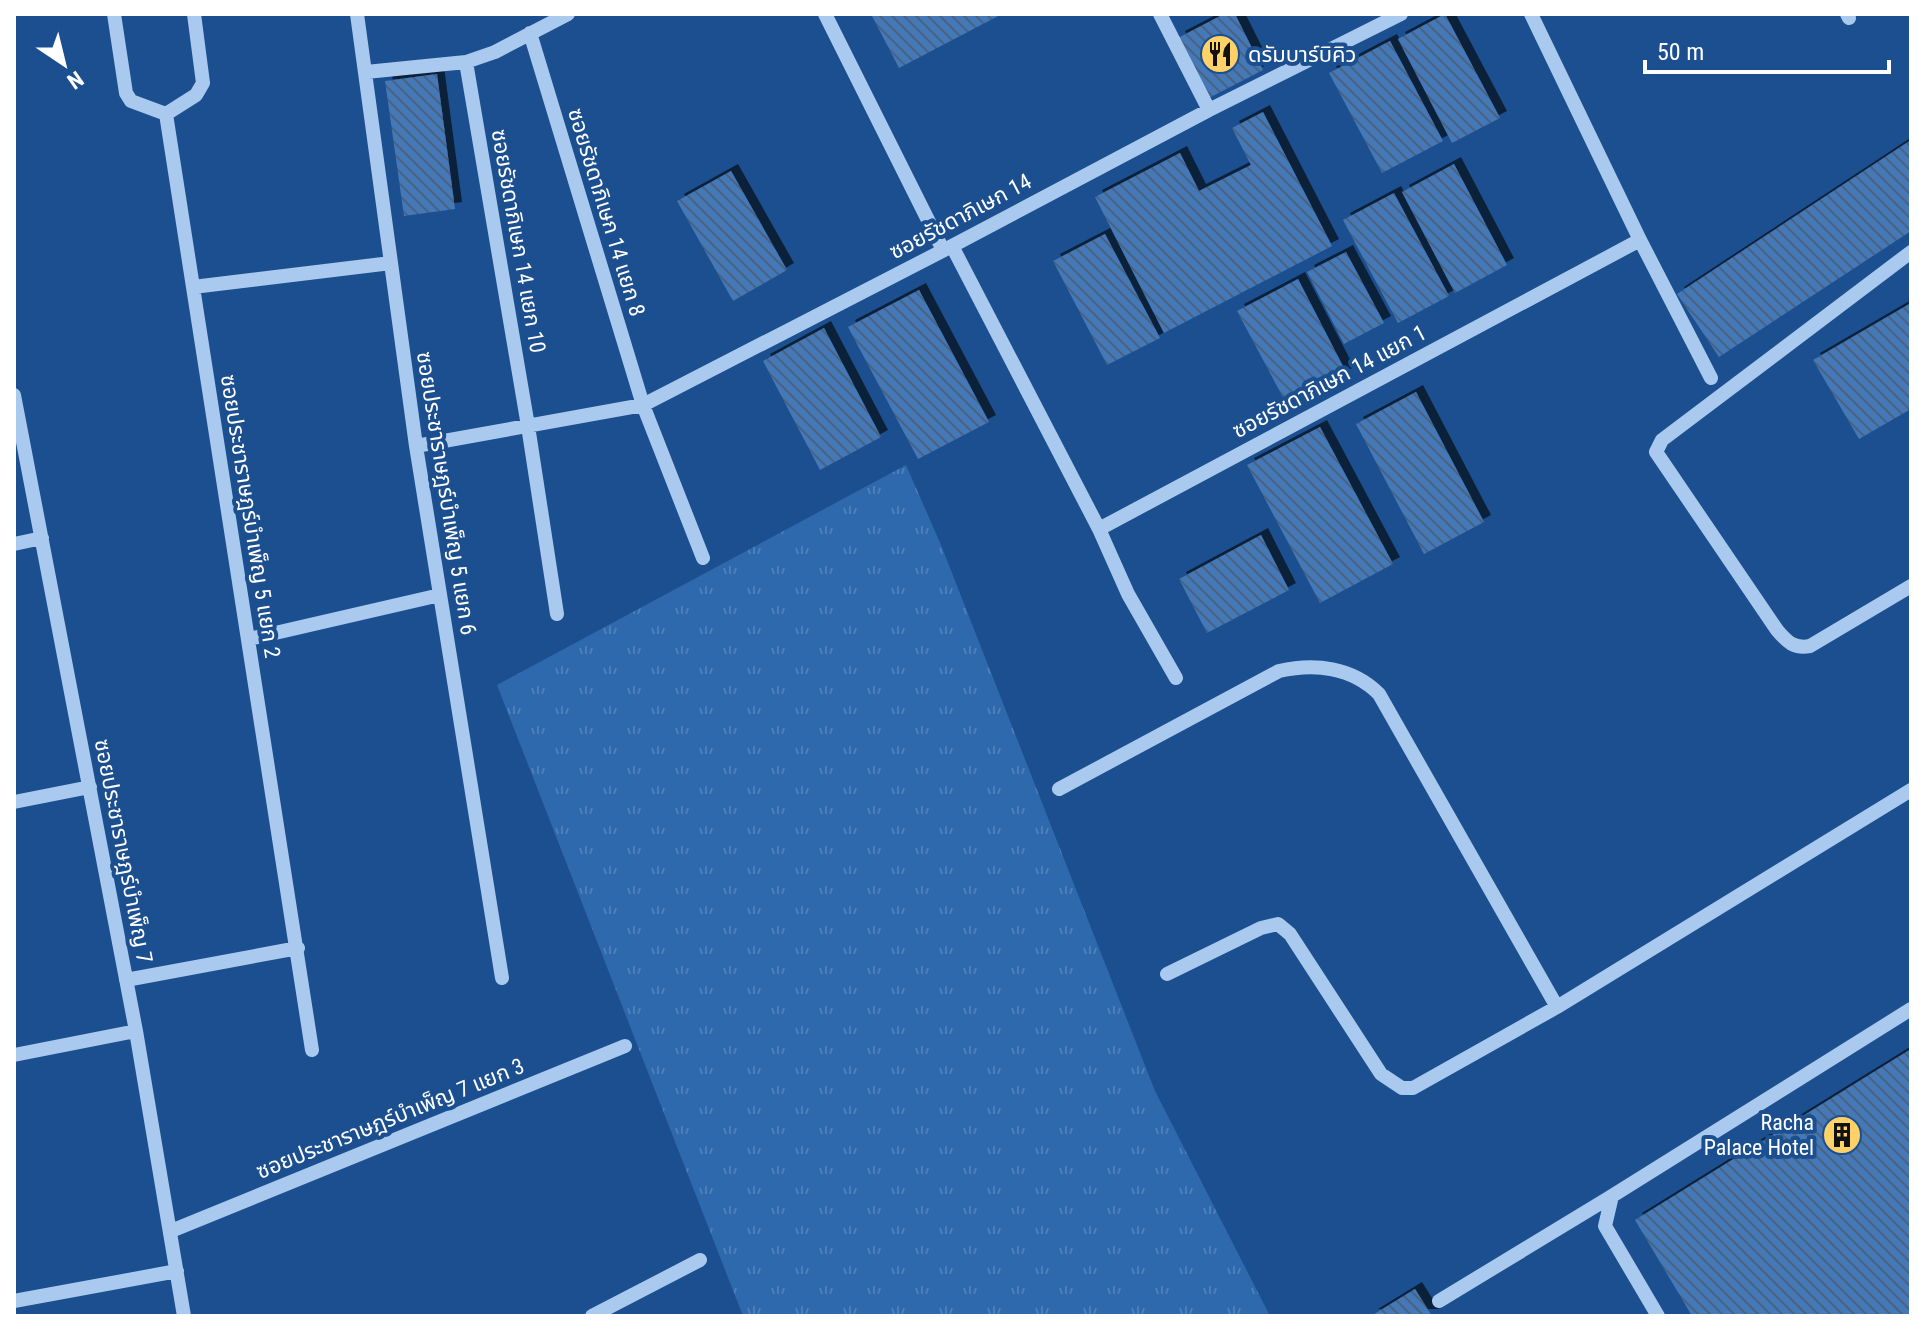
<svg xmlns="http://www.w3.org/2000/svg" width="1925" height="1330" font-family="'Roboto Condensed','Noto Sans Thai',sans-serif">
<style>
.grass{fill:url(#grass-tufts)}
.building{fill:url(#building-back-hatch);filter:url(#shadow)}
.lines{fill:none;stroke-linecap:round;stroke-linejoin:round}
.minor{stroke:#a9c9ee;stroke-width:14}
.labels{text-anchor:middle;stroke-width:8;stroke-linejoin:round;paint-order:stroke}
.poi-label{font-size:22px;fill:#fff;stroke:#1b4f8f;text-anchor:start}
.street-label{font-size:22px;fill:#fff;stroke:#1b4f8f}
</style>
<defs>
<pattern id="grass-tufts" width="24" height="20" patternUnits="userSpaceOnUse" patternTransform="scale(2)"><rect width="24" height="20" fill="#2e69ad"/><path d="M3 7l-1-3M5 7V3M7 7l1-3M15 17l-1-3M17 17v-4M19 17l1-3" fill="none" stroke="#4d80b9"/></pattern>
<pattern id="building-back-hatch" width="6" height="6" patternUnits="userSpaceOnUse" patternTransform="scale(2)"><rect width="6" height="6" fill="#4478b7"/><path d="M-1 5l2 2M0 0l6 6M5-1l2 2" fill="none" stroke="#486282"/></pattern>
<filter id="shadow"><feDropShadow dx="7" dy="-7" stdDeviation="0" flood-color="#0009"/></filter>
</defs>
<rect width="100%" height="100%" fill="#1b4f8f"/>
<!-- grass -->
<path class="grass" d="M 906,465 L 941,545 L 1155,1091 L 1270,1316 L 743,1316 L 497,685 Z"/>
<!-- building -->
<path class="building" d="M 871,14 L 1002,14 L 899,68 Z
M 1224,14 L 1235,14 L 1263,70 L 1209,98 L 1178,38 Z
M 1445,14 L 1500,118 L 1452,143 L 1398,39 Z
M 1390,41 L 1443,141 L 1382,173 L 1329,73 Z
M 437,74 L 455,209 L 404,216 L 385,81 Z
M 1263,112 L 1332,246 L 1164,333 L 1095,197 L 1180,153 L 1199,191 L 1251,165 L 1232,128 Z
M 1911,140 L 1911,231 L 1719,357 L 1677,294 Z
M 1454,164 L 1507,265 L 1455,293 L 1402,192 Z
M 731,171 L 787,270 L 733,301 L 677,201 Z
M 1394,193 L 1449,296 L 1398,323 L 1343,220 Z
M 1105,234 L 1160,338 L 1107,365 L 1053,261 Z
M 1346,252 L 1384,323 L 1344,344 L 1307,272 Z
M 1298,279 L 1347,374 L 1287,405 L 1237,311 Z
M 919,290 L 989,422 L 918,459 L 848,327 Z
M 1911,303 L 1911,409 L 1859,439 L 1813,360 Z
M 824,328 L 881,437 L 820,470 L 763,361 Z
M 1416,392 L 1484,522 L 1424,554 L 1356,424 Z
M 1320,427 L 1393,564 L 1320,603 L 1247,465 Z
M 1261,535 L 1289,590 L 1207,633 L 1179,579 Z
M 1911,1049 L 1911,1316 L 1692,1316 L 1635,1220 Z
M 1415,1289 L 1432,1316 L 1371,1316 Z"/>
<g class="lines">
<!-- minor -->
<path class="minor" d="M 114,14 L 126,93 L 131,101 L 166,114
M 357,14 L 416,446 L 502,978
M 825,14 L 943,250
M 1160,14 L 1209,110
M 1847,14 L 1849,18
M 530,33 L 643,405 L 703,558
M 466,62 L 528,426 L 557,614
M 366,72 L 466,62 L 495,52 L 568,14
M 166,114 L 312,1050
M 166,114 L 196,95 L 203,83 L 194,14
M 1640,240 L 1711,378
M 952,246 L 1099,529 L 1640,240 L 1531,14
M 1911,252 L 1662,440 L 1656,452 L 1777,630 C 1787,642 1794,649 1810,646 L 1911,586
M 193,287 L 391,263
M 14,395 L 136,1031 L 184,1316
M 416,446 L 643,405 L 952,246 L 1209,110 L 1401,14
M 1099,529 L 1128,594 L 1176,678
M 14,544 L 42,538
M 249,639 L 440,595
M 1059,789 L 1279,671 C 1315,663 1352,667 1379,694 L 1557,1007 L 1911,790
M 14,802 L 90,787
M 1167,974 L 1261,928 L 1278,924 L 1290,934 L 1381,1074 L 1402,1088 L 1413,1088 L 1557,1007
M 126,980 L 298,948
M 14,1055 L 136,1031
M 171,1231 L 625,1046
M 14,1301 L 177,1271
M 1439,1301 L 1612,1196
M 592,1316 L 700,1260
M 1658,1316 L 1605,1226 L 1612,1196 L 1911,1009"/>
</g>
<!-- icons -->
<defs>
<symbol id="restaurant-disc" viewBox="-11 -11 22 22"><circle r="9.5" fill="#ffd166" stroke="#1b4f8f"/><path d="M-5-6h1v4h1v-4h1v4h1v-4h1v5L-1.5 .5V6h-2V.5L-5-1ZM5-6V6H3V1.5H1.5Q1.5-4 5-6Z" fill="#111"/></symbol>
<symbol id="building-disc" viewBox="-11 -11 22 22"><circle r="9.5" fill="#ffd166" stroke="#1b4f8f"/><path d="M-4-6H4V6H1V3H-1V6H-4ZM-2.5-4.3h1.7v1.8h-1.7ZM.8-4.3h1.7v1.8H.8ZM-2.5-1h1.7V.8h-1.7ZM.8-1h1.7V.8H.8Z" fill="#111"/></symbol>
</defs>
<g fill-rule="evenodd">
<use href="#restaurant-disc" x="1198" y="32" width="44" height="44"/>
<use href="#building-disc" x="1820" y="1113" width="44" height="44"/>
</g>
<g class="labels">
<!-- poi labels -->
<g class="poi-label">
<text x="1248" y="62">ดรัมบาร์บิคิว</text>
<text x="1814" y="1130" text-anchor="end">Racha<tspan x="1814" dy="25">Palace Hotel</tspan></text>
</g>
<!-- street labels -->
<g class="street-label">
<text transform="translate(607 212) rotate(73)" y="8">ซอยรัชดาภิเษก 14 แยก 8</text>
<text transform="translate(960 216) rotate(-28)" y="8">ซอยรัชดาภิเษก 14</text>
<text transform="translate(519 241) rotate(80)" y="8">ซอยรัชดาภิเษก 14 แยก 10</text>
<text transform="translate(1329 381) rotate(-28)" y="8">ซอยรัชดาภิเษก 14 แยก 1</text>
<text transform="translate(447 493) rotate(81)" y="8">ซอยประชาราษฎร์บำเพ็ญ 5 แยก 6</text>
<text transform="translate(251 516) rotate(81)" y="8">ซอยประชาราษฎร์บำเพ็ญ 5 แยก 2</text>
<text transform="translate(124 851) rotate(79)" y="8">ซอยประชาราษฎร์บำเพ็ญ 7</text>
<text transform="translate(390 1118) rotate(-22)" y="8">ซอยประชาราษฎร์บำเพ็ญ 7 แยก 3</text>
</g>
</g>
<!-- border -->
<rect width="1925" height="1330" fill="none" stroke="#ffffff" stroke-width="32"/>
<!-- north arrow -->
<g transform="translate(64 64) rotate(145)" stroke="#1b4f8f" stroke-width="6" paint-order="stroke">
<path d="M0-6L14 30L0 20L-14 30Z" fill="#ffffff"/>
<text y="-12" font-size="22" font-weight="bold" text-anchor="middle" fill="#ffffff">N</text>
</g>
<!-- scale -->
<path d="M1645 60v12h244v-12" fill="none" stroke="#ffffff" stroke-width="4"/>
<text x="1657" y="60" font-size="24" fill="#ffffff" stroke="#1b4f8f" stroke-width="6" paint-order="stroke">50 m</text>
</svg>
